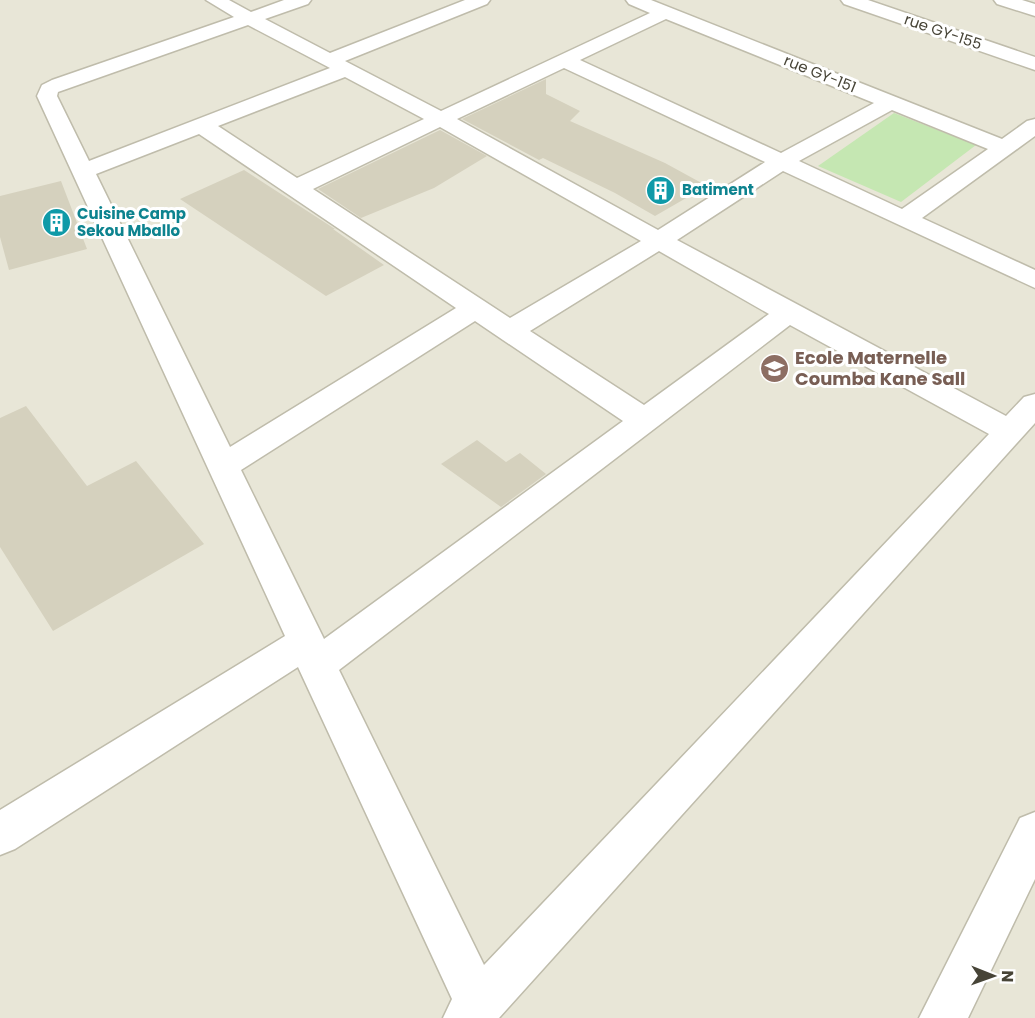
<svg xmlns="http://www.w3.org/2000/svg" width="1035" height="1018" font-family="Poppins,sans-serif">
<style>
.residential{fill:#e8e6d7}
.green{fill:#c5e7b2}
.building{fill:#d5d1be}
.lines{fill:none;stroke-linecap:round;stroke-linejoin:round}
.minor-casing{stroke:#bfbcab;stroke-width:3}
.minor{fill:#fff;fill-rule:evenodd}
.labels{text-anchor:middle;stroke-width:6;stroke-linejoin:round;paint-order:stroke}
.far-street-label{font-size:15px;fill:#474437;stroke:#fff}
.far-culture-label{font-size:15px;font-weight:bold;fill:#0d838f;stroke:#fff;text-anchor:start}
.education-label{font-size:18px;font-weight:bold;fill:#785e54;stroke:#fff;text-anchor:start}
</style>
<rect width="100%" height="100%" fill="#f4f3e9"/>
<!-- residential -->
<path class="residential" d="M 0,0 L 1035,0 L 1035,1018 L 0,1018 Z"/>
<!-- green -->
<path class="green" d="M 894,113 L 976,145 L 901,202 L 818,166 Z"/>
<!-- building -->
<path class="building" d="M 546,79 L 546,94 L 580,111 L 570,121 L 665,163 L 707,186 L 655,216 L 615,193 L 543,158 L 539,160 L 462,119 Z
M 440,130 L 487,156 L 434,188 L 361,218 L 318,189 Z
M 244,170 L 335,229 L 333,229 L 384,265 L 326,296 L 180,199 Z
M 61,181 L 87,249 L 9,270 L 0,237 L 0,196 Z
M 26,406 L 87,486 L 136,461 L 204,544 L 53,631 L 0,547 L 0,418 Z
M 477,440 L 506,462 L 520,453 L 546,474 L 501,507 L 441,464 Z"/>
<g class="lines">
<defs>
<path id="minor" d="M 206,0 L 229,0 L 251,12 L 284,0 L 311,0 L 308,4 L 265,19 L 330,53 L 465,0 L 490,0 L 487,4 L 345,61 L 441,111 L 650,13 L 629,4 L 626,0 L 651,0 L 1002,139 L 1027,121 L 1035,119 L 1035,136 L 922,218 L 1035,270 L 1035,288 L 783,171 L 677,240 L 1006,416 L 1024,397 L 1035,394 L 1035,423 L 499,1018 L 443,1018 L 452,999 L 298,667 L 15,849 L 0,855 L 0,810 L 285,636 L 37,96 L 42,85 L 52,80 L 234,17 ZM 666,19 L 874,103 L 781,153 L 580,60 ZM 248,25 L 330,68 L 89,161 L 57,96 L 58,92 ZM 564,68 L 765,162 L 658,230 L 457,119 ZM 345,77 L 424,119 L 297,178 L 218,126 ZM 892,110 L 988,149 L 902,209 L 799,161 ZM 440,127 L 641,241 L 510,318 L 313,189 ZM 199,134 L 456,308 L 230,447 L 96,174 ZM 659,251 L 769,314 L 644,405 L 530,331 ZM 475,321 L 623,421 L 324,639 L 241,470 ZM 790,325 L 989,434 L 484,965 L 339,670 Z
M 841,0 L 868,0 L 1035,57 L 1035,70 L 844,4 Z
M 994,0 L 1022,0 L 1035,4 L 1035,16 L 997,4 Z
M 1035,812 L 1035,879 L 968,1018 L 919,1018 L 1020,818 Z"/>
</defs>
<!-- minor casing -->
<use href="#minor" class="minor-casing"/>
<!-- minor -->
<use href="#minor" class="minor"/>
</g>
<!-- icons -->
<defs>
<symbol id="building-disc" viewBox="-11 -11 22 22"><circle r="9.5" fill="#0f9aa8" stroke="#fff"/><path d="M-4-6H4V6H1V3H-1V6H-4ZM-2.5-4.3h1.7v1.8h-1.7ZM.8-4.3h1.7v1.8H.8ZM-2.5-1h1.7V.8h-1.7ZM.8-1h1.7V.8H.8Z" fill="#fff"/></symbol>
<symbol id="school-disc" viewBox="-11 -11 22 22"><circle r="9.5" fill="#8d6e63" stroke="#fff"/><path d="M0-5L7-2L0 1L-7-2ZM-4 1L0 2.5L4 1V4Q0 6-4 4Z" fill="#fff"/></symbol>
</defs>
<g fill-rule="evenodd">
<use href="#building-disc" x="644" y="174" width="33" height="33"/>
<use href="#building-disc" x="40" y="206" width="33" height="33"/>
<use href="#school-disc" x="758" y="352" width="33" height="33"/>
</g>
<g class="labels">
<!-- far-street labels -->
<g class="far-street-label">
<text transform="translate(943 32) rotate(19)" y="5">rue GY-155</text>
<text transform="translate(820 74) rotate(22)" y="5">rue GY-151</text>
</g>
<!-- far-culture labels -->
<g class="far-culture-label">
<text x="682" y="195">Batiment</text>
<text x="77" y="219">Cuisine Camp<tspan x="77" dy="17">Sekou Mballo</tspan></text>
</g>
<!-- education labels -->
<g class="education-label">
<text x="795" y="364">Ecole Maternelle<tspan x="795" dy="21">Coumba Kane Sall</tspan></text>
</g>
</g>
<!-- north arrow -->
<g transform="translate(993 976) rotate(91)" stroke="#ffffff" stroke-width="4.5" paint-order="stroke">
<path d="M0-4.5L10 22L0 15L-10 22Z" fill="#474437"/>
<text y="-9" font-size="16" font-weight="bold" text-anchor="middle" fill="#474437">N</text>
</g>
</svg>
